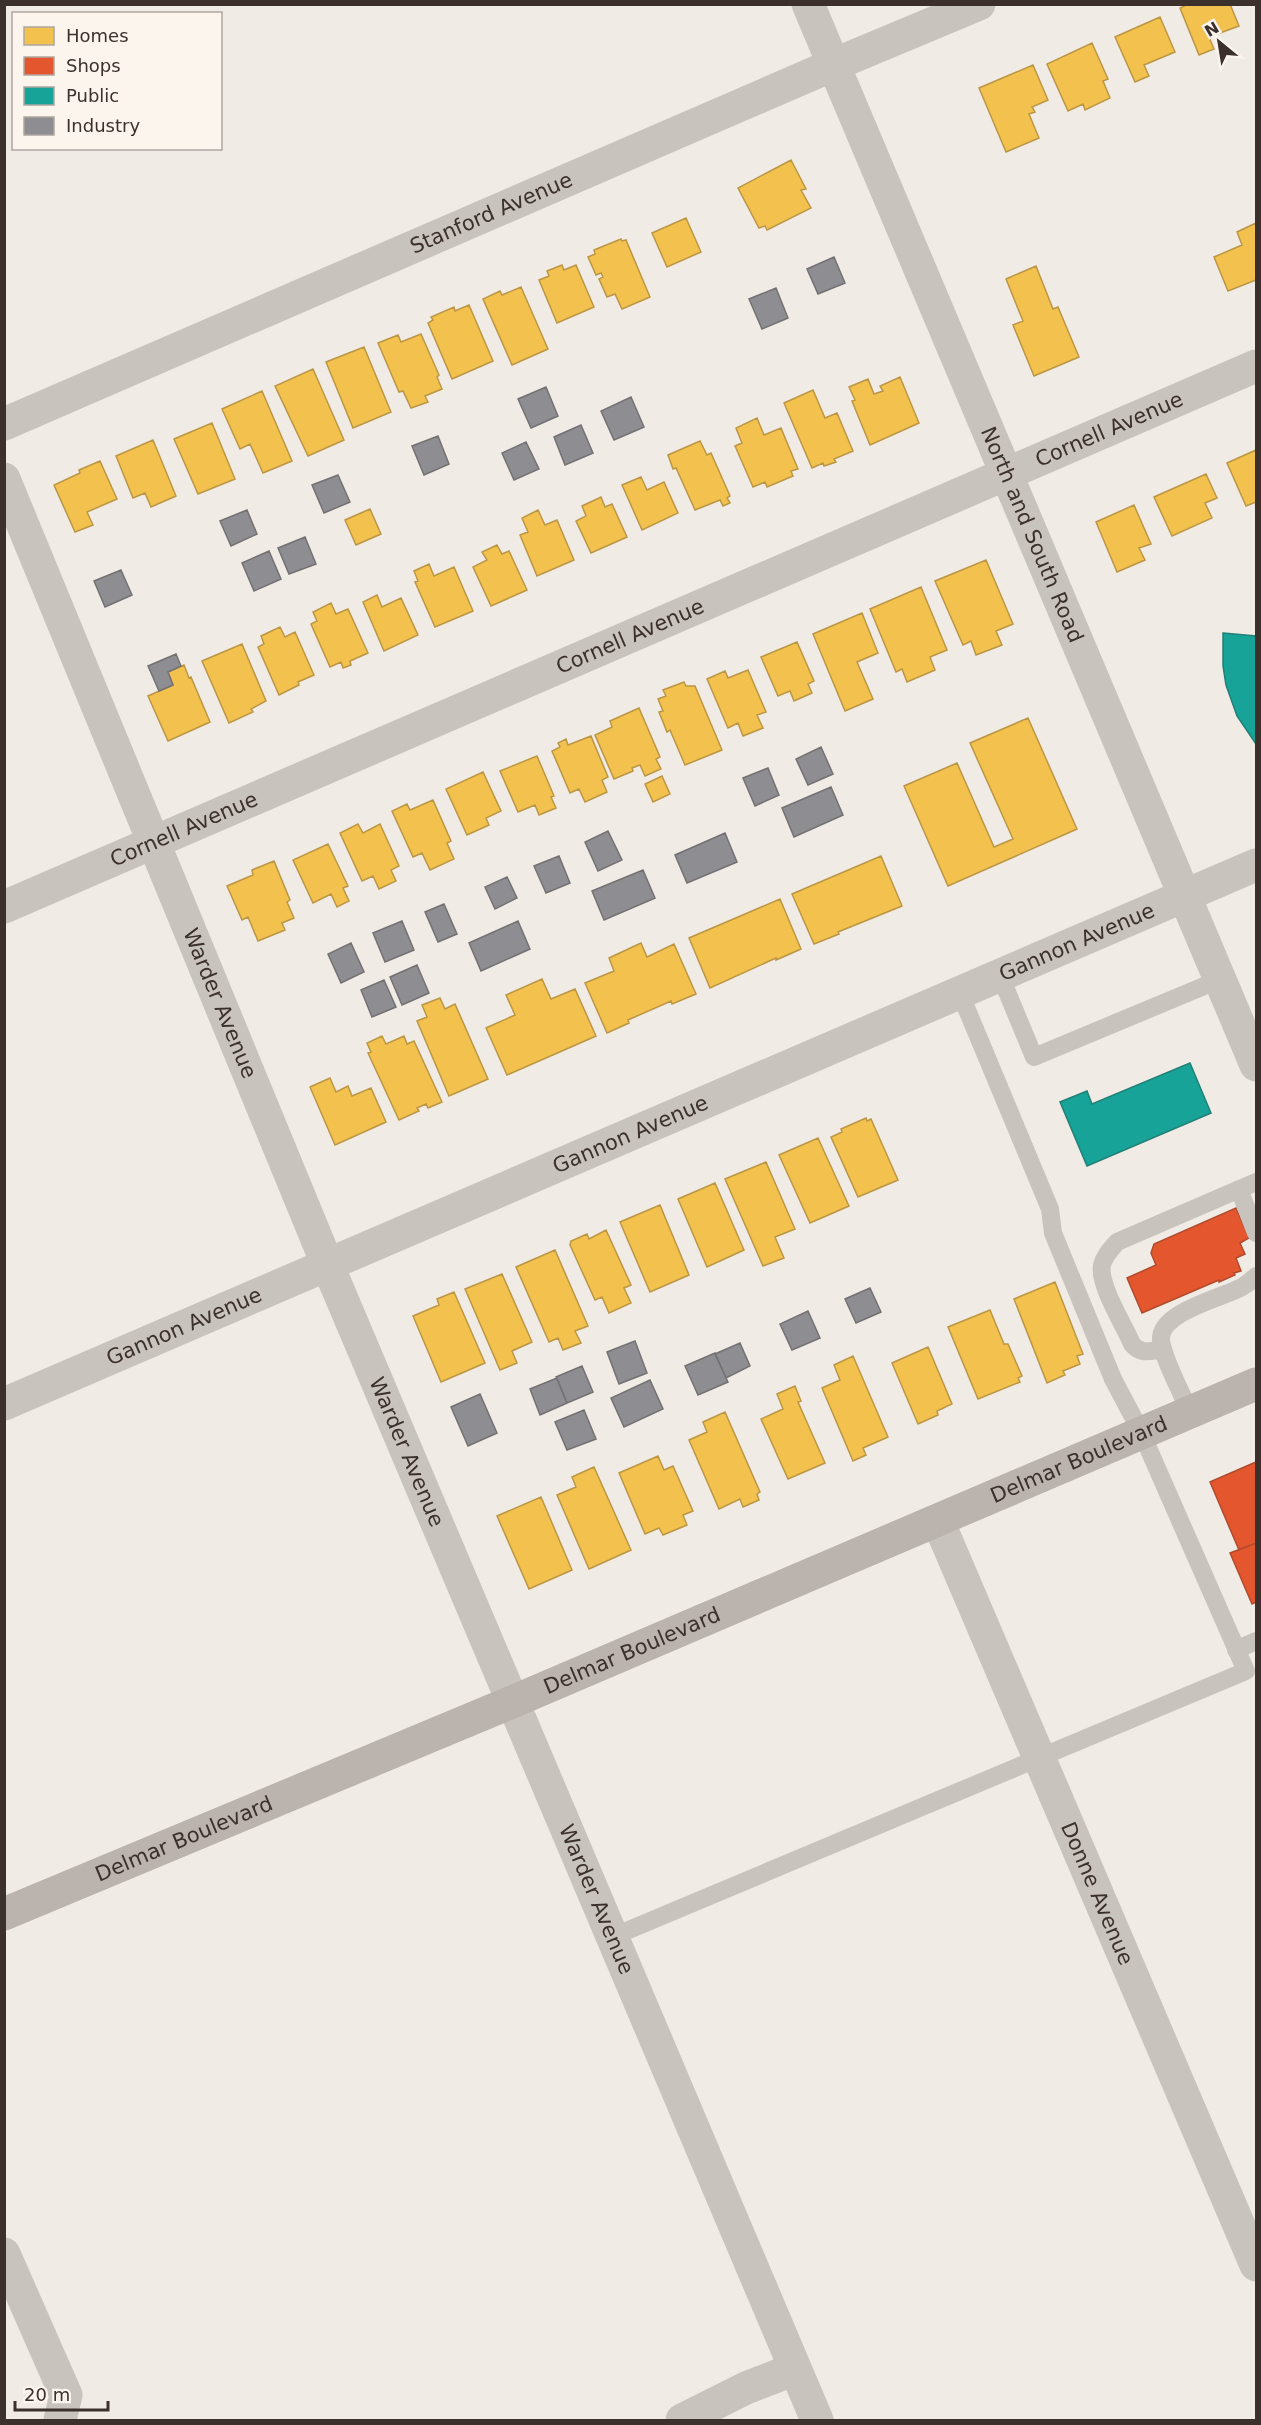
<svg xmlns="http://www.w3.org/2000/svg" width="1261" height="2425" font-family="'DejaVu Sans',sans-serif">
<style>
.homes{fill:#f2c14e;stroke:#bb9644;stroke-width:1.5}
.shops{fill:#e4572e;stroke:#b14b2d;stroke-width:1.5}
.public{fill:#17a398;stroke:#228077;stroke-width:1.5}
.industry{fill:#8d8d92;stroke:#747173;stroke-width:1.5}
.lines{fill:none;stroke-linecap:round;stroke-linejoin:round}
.service{stroke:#c9c3be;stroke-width:18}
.minor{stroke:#c9c3be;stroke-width:33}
.tertiary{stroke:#c9c3be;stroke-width:33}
.secondary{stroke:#bab3ae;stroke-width:33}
.labels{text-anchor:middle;stroke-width:6;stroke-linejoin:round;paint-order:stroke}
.street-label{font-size:21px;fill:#3b302b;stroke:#fbf5ee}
</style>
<rect width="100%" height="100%" fill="#f0ebe5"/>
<!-- homes -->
<path class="homes" d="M 1188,4 L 1230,4 L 1239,26 L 1209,37 L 1214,49 L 1199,55 L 1180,8 Z
M 1160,17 L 1175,52 L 1144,65 L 1149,76 L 1135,82 L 1115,37 Z
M 1092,43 L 1108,79 L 1103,81 L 1110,98 L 1085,110 L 1083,104 L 1068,111 L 1047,64 Z
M 1033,65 L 1048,100 L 1032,107 L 1035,112 L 1029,114 L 1039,138 L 1006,152 L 979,88 Z
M 791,160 L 806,189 L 801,190 L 811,208 L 767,230 L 765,226 L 759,228 L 738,188 Z
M 686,218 L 701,252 L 667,267 L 652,233 Z
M 1256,223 L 1256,280 L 1228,291 L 1214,257 L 1242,245 L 1237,232 Z
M 621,239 L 622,241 L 626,240 L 650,297 L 622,309 L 615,294 L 607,297 L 599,279 L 603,277 L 601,273 L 596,275 L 588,257 L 595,254 L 594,250 Z
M 562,265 L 564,270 L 576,265 L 594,307 L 557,323 L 539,280 L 549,276 L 547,271 Z
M 1036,266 L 1053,309 L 1058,307 L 1079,357 L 1034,376 L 1013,325 L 1023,321 L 1006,279 Z
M 521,287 L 548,349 L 512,365 L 483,299 L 500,291 L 502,295 Z
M 469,305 L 493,361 L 452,379 L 428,323 L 433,320 L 431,317 L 454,307 L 455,311 Z
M 421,334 L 439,375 L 437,377 L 442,389 L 425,396 L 428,402 L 411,408 L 403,391 L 399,392 L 378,343 L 398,335 L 401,342 Z
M 364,347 L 391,412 L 353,428 L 326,362 Z
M 313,369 L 344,440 L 308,456 L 275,386 Z
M 900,377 L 919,423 L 870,445 L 852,401 L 855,400 L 849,387 L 868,379 L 874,394 L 883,391 L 880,386 Z
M 813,390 L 825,418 L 837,413 L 853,451 L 834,459 L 836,462 L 824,466 L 823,463 L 812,468 L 784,403 Z
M 262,391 L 292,461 L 263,473 L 250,444 L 240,449 L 222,409 Z
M 757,418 L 764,435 L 781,428 L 798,469 L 791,471 L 793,476 L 767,487 L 765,482 L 753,487 L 735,446 L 742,443 L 736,428 Z
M 212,423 L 235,479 L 198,494 L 174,439 Z
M 153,440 L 176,496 L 151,507 L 145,493 L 133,498 L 116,456 Z
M 700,441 L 707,455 L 711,453 L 730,496 L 727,498 L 730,503 L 723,506 L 720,500 L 695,510 L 676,468 L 673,469 L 668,455 Z
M 1256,450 L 1256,502 L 1246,506 L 1227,463 Z
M 100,461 L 117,499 L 87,512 L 93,525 L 75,532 L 54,485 L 80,473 L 79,470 Z
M 1206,474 L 1217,498 L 1205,503 L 1212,518 L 1172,536 L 1154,497 Z
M 641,477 L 647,490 L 664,482 L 678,513 L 642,530 L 622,485 Z
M 601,497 L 605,507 L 612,504 L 627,537 L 591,553 L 576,521 L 586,516 L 582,506 Z
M 1134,505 L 1151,544 L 1139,548 L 1145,560 L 1117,572 L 1096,522 Z
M 370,509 L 381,534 L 356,545 L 345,520 Z
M 538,510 L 545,525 L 557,520 L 574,560 L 537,576 L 520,535 L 528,532 L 522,518 Z
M 497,545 L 502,554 L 509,551 L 527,590 L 491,606 L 473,567 L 487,560 L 482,552 Z
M 986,560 L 1013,624 L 996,631 L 1002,645 L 976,655 L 971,641 L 963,645 L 935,581 Z
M 429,564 L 434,576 L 454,567 L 473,611 L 435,627 L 415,582 L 418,581 L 414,571 Z
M 921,587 L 947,650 L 930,657 L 935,670 L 907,682 L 902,669 L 896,672 L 870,609 Z
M 377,595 L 382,607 L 401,598 L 418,635 L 384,651 L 363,602 Z
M 331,603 L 336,614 L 348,609 L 368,653 L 350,661 L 351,665 L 343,668 L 341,662 L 330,667 L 311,624 L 317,621 L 313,612 Z
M 862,613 L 878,653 L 857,662 L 873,699 L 845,711 L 813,634 Z
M 280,627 L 285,637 L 295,632 L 314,675 L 298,682 L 299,685 L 279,695 L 258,647 L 264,644 L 261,636 Z
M 797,642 L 814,681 L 808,684 L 812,693 L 794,701 L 790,691 L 778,696 L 761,657 Z
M 242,644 L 266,701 L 251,709 L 253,712 L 229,723 L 202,661 Z
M 184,665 L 189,678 L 191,677 L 210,722 L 168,741 L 148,696 L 173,685 L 168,672 Z
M 748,670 L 766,712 L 757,715 L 763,728 L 743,736 L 738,723 L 728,728 L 707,679 L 725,671 L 728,678 Z
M 684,682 L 686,686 L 695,686 L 722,750 L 685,765 L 670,730 L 667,732 L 659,712 L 663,711 L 658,699 L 666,696 L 663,690 Z
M 639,708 L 660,757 L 656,759 L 661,769 L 645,776 L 640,765 L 632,768 L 633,771 L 614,779 L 595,735 L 612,727 L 610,721 Z
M 1028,718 L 1077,829 L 948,886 L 904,786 L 957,763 L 994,847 L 1013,839 L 970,743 Z
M 591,736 L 608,777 L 602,780 L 607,792 L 585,802 L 579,789 L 570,793 L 552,751 L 560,747 L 558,743 L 566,739 L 568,745 Z
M 537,756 L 554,796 L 551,797 L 556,808 L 539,815 L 535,805 L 518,812 L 500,771 Z
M 483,772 L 501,811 L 486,818 L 489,825 L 467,835 L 446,789 Z
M 662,776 L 670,794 L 653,802 L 645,784 Z
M 433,800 L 451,841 L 447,843 L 454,859 L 430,870 L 422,853 L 413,857 L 392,811 L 407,804 L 410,810 Z
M 358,824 L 363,833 L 380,824 L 399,866 L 391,870 L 396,881 L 379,889 L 373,876 L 362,881 L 340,833 Z
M 328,844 L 348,886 L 343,888 L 349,901 L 337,907 L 331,894 L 313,903 L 293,860 Z
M 881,856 L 902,906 L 838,932 L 839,934 L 814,944 L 792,894 Z
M 274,861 L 290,900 L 287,902 L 294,918 L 282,923 L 285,930 L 258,941 L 248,917 L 242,920 L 227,886 L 253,875 L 252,870 Z
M 780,899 L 801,949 L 776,960 L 776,958 L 710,988 L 689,938 Z
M 641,943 L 647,957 L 674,944 L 696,994 L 672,1004 L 671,1001 L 628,1020 L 629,1023 L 607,1033 L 585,983 L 614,971 L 609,958 Z
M 542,979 L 551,999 L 575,989 L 596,1036 L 507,1075 L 486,1028 L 515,1015 L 506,995 Z
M 440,998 L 445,1009 L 455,1004 L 488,1079 L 449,1096 L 417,1021 L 427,1017 L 422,1005 Z
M 382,1036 L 386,1044 L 404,1036 L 407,1044 L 414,1041 L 442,1102 L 428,1108 L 426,1104 L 417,1108 L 419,1111 L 399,1120 L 368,1053 L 371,1052 L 367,1043 Z
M 330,1078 L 336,1092 L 348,1086 L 352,1096 L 371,1088 L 386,1122 L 335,1145 L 310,1087 Z
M 866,1118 L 867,1121 L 871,1119 L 898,1180 L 858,1197 L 831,1137 L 842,1132 L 841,1129 Z
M 818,1138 L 849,1206 L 810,1223 L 779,1155 Z
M 766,1162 L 795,1229 L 775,1237 L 784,1258 L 763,1266 L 725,1179 Z
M 715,1183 L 744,1250 L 707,1267 L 678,1199 Z
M 660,1205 L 689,1275 L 650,1292 L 620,1222 Z
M 606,1230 L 631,1285 L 624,1288 L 631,1303 L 609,1313 L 602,1297 L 595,1300 L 570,1245 L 571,1241 L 587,1234 L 589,1239 Z
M 555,1250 L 588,1326 L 575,1331 L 581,1343 L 563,1350 L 558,1338 L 549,1342 L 516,1267 Z
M 502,1274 L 532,1342 L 512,1351 L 517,1363 L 500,1370 L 465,1289 Z
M 1055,1282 L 1083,1354 L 1077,1356 L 1080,1364 L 1063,1371 L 1065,1375 L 1047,1383 L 1014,1299 Z
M 454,1292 L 485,1363 L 441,1382 L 413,1316 L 439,1305 L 437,1299 Z
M 990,1310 L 1004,1344 L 1008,1344 L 1022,1376 L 1018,1378 L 1020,1382 L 978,1399 L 948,1327 Z
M 928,1347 L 952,1404 L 937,1411 L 938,1415 L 918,1424 L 892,1363 Z
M 853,1356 L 888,1437 L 863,1448 L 866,1455 L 853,1461 L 822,1388 L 840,1380 L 834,1365 Z
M 795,1386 L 801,1401 L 798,1402 L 825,1463 L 788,1479 L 761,1419 L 783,1409 L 777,1394 Z
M 725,1412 L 760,1492 L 757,1494 L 759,1500 L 743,1507 L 740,1499 L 719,1509 L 689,1440 L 707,1432 L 703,1422 Z
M 658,1456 L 664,1470 L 673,1466 L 693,1511 L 683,1515 L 687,1525 L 663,1535 L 659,1528 L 645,1534 L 619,1473 Z
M 594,1467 L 631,1550 L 589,1569 L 557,1495 L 576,1487 L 572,1477 Z
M 541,1497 L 572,1570 L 529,1589 L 497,1516 Z"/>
<!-- shops -->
<path class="shops" d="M 1236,1208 L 1249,1238 L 1240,1243 L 1245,1254 L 1236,1258 L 1241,1271 L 1234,1273 L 1235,1275 L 1219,1282 L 1219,1280 L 1142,1313 L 1127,1278 L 1156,1265 L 1151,1253 L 1154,1244 Z
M 1256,1462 L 1256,1543 L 1239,1550 L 1210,1482 Z
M 1256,1543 L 1256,1602 L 1252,1604 L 1230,1553 Z"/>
<!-- public -->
<path class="public" d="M 1223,633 L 1256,636 L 1256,744 L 1237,716 L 1226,685 L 1223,666 Z
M 1190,1063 L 1211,1113 L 1087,1166 L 1060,1102 L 1087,1091 L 1092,1104 Z"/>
<!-- industry -->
<path class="industry" d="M 834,257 L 845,283 L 818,294 L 807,269 Z
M 776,288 L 788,318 L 762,329 L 749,299 Z
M 546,387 L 558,416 L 531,428 L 518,399 Z
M 631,397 L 644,427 L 614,440 L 601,411 Z
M 581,425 L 593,453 L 565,465 L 554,437 Z
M 438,436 L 449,464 L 424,475 L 412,446 Z
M 526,442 L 539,469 L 514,480 L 502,453 Z
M 338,475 L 350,502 L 324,513 L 312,485 Z
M 247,510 L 257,534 L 231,546 L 220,521 Z
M 305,537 L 316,564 L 289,574 L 278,548 Z
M 269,551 L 281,579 L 254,591 L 242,563 Z
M 121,570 L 132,595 L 105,607 L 94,581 Z
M 176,654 L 181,666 L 168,672 L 173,685 L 159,691 L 148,666 Z
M 821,747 L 833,774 L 808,785 L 796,759 Z
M 768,768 L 779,795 L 755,806 L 743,778 Z
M 831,787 L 843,815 L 794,837 L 782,808 Z
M 608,831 L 622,860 L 598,871 L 585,842 Z
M 725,833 L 737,862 L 687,883 L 675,855 Z
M 559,856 L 570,883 L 546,893 L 534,866 Z
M 643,870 L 655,898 L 604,920 L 592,891 Z
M 507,877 L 517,898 L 495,909 L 485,887 Z
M 444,904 L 457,934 L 438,942 L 425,912 Z
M 402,921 L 414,950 L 385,962 L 373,933 Z
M 518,921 L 530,949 L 481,971 L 469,943 Z
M 351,943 L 364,972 L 341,983 L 328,954 Z
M 417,965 L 429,993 L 402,1005 L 390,977 Z
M 384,980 L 396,1007 L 372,1017 L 361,990 Z
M 870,1288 L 881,1312 L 856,1323 L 845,1299 Z
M 808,1311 L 820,1338 L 792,1350 L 780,1324 Z
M 635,1341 L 647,1373 L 619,1384 L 607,1352 Z
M 740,1343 L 750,1366 L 726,1378 L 715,1354 Z
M 715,1353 L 728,1382 L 698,1395 L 685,1366 Z
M 582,1366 L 593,1392 L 567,1403 L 556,1377 Z
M 557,1378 L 567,1403 L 540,1415 L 530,1389 Z
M 650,1380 L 663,1409 L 624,1427 L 611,1398 Z
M 480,1394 L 497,1433 L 468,1446 L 451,1407 Z
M 584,1410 L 596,1439 L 567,1450 L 555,1422 Z"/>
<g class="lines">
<!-- service -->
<path class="service" d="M 1000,975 L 1034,1057 L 1221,979
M 1239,1189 L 1256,1233
M 1163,1349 C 1151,1351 1141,1355 1132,1344 C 1124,1325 1098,1284 1102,1265 C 1104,1256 1111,1249 1117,1242 L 1256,1182
M 1190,1413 C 1182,1393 1163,1359 1161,1340 C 1159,1312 1222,1298 1242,1287 C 1247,1284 1252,1280 1256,1276
M 1236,1650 L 1256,1641
M 612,1937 L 1246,1671 L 1142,1434 L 1113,1379 L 1053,1233 L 1050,1209 L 960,993"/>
<!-- minor -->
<g class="minor">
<path id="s1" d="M 4,424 L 833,65 L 979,4"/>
<path id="s2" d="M 4,479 L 328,1266 L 817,2420"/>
<path id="s3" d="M 4,907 L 1256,366"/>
<path id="s4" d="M 4,1404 L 1256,865"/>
<path id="s5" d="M 938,1521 L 1256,2265"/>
<path d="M 4,2254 L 66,2395 L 60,2420"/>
<path d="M 682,2420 L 746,2388 L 795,2369"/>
</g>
<!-- tertiary -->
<path class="tertiary" id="s6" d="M 808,4 L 1256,1065"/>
<!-- secondary -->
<path class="secondary" id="s7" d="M 4,1914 L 512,1702 L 1256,1384"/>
</g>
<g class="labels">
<!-- street labels -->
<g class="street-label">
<text dy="7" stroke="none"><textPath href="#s1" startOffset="531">Stanford Avenue</textPath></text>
<text dy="7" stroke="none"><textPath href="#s3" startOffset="1204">Cornell Avenue</textPath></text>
<text dy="7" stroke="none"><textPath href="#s6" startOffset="576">North and South Road</textPath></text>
<text dy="7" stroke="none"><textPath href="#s3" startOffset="682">Cornell Avenue</textPath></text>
<text dy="7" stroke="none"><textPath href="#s3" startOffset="196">Cornell Avenue</textPath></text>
<text dy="7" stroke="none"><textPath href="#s4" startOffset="1168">Gannon Avenue</textPath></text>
<text dy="7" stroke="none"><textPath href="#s2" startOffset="567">Warder Avenue</textPath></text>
<text dy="7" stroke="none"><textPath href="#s4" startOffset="682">Gannon Avenue</textPath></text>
<text dy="7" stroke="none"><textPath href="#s4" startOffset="196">Gannon Avenue</textPath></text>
<text dy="7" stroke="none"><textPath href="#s2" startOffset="1053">Warder Avenue</textPath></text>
<text dy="7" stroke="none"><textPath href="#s7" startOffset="1167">Delmar Boulevard</textPath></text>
<text dy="7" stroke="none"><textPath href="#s7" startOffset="681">Delmar Boulevard</textPath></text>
<text dy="7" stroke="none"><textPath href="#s7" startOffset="195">Delmar Boulevard</textPath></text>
<text dy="7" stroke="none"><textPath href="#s5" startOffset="405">Donne Avenue</textPath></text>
<text dy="7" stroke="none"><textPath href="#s2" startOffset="1539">Warder Avenue</textPath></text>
</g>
</g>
<!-- border -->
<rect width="1261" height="2425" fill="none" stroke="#3b302b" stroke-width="12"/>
<!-- legend -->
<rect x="12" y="12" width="210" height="138" fill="#fbf5ee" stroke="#aea6a0" stroke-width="1.5"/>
<rect x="24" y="27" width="30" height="18" fill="#f2c14e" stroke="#aea6a0" stroke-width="1.5"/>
<text x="66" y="42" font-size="18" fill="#3b302b">Homes</text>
<rect x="24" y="57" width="30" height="18" fill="#e4572e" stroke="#aea6a0" stroke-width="1.5"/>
<text x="66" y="72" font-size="18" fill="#3b302b">Shops</text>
<rect x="24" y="87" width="30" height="18" fill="#17a398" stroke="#aea6a0" stroke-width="1.5"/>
<text x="66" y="102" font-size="18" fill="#3b302b">Public</text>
<rect x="24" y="117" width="30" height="18" fill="#8d8d92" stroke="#aea6a0" stroke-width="1.5"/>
<text x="66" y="132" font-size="18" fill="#3b302b">Industry</text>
<!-- north arrow -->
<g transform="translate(1219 42) rotate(330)" stroke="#fbf5ee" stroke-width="4.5" paint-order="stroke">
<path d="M0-4.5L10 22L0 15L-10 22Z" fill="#3b302b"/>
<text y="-9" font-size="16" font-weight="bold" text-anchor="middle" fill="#3b302b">N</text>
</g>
<!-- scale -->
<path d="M15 2401v9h93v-9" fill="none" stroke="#3b302b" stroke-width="3"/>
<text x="24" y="2401" font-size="18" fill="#3b302b" stroke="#fbf5ee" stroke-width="4.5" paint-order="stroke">20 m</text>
</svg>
